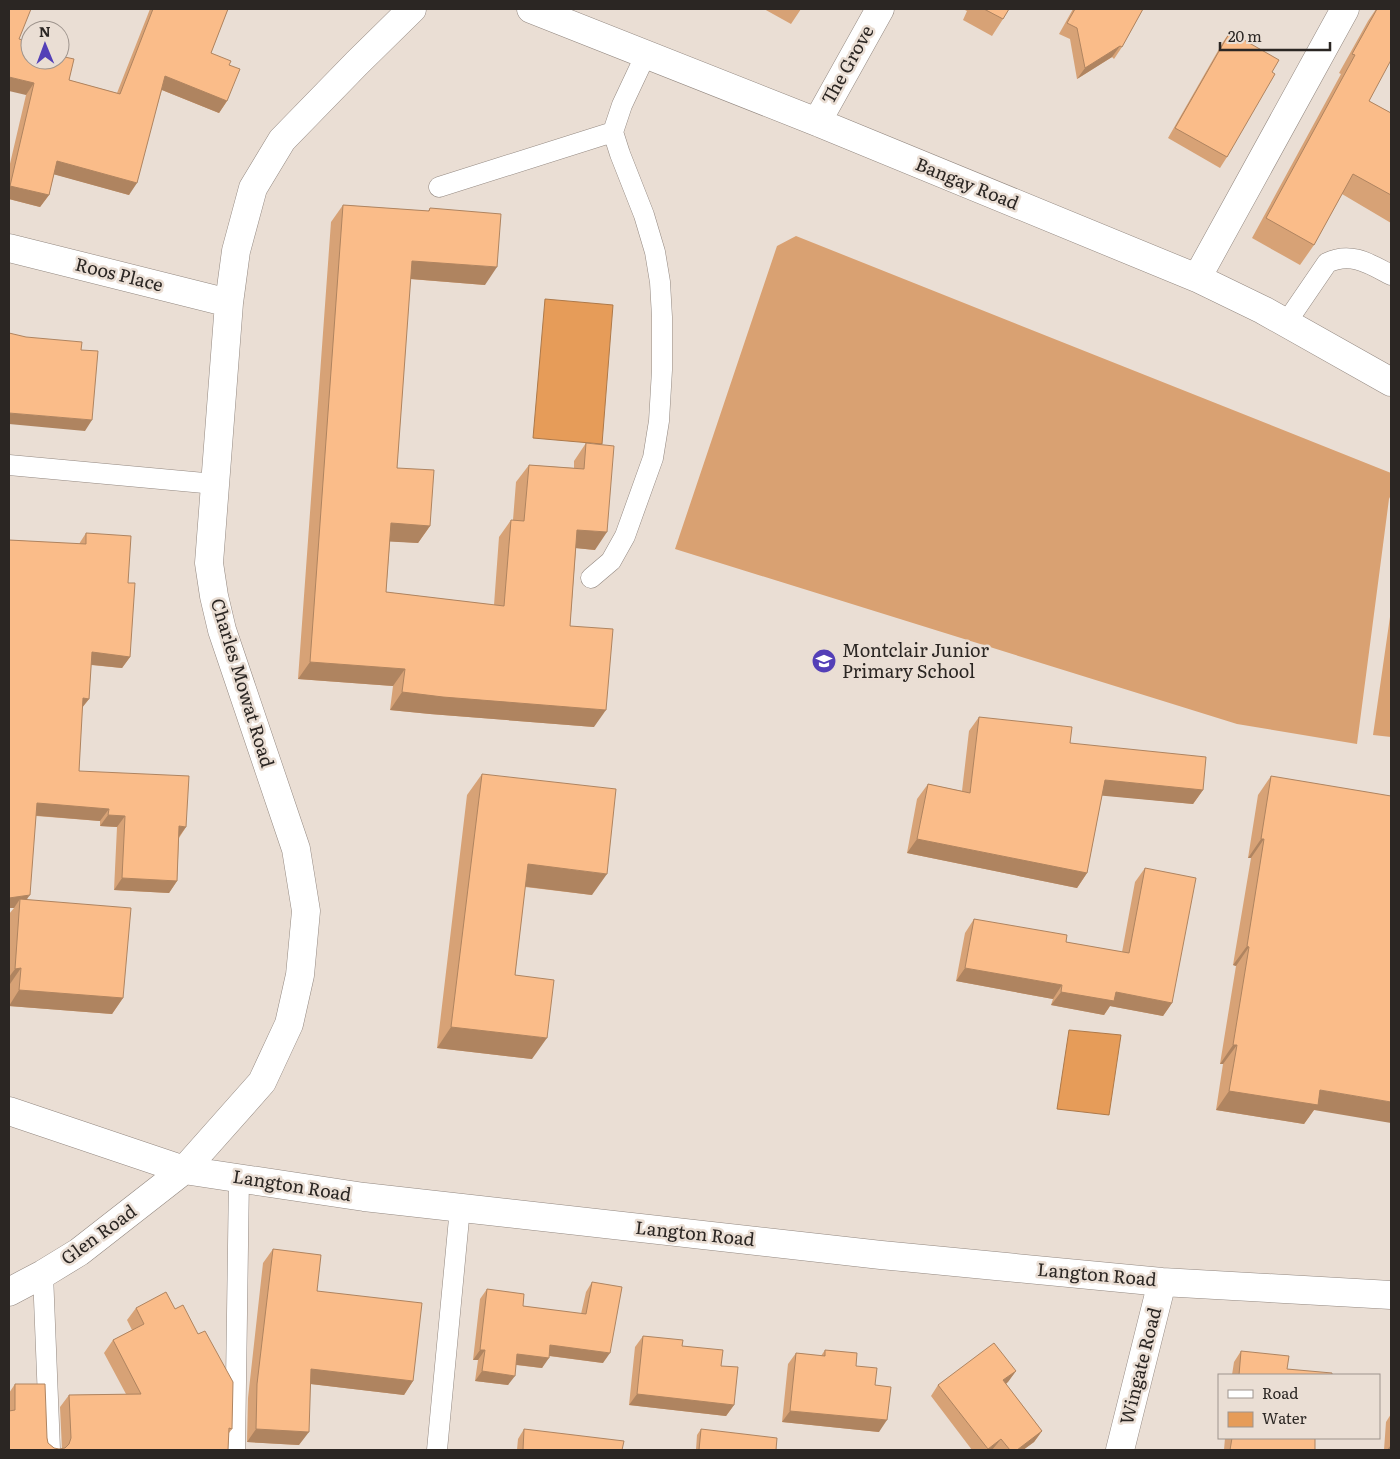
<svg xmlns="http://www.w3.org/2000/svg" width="1400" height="1459" font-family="Literata,serif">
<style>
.pitch{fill:#d9a172}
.water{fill:#e69c59;stroke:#ae7949}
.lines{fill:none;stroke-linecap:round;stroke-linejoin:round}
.lane-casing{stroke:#938880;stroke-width:21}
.street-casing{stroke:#938880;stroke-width:29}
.lane{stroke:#fff;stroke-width:20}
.street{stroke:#fff;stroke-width:28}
.wall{fill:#d7a276}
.shaded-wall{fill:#af8460}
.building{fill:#fabc89;stroke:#af8460}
.labels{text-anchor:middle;stroke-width:5;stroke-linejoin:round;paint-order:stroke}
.street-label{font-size:18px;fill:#2b2623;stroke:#eaded4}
.poi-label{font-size:18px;fill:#2b2623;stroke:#eaded4;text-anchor:start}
</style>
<rect width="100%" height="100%" fill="#eaded4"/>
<!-- pitch -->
<path class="pitch" d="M 796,236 L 1391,473 L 1391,495 L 1389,499 L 1357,744 L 1237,724 L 675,549 L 777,246 Z
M 1391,610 L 1391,737 L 1373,735 Z"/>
<!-- water -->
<path class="water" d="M 545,299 L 613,305 L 602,444 L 533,438 Z
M 1069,1030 L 1121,1035 L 1109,1115 L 1057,1109 Z"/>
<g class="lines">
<defs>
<path id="lane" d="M 439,187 L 613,132
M 1286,323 L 1327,263 C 1351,251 1370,264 1391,275
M 9,465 L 215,484
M 591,578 L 611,561 L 625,536 L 653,458 L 659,421 L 662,370 L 662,317 L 660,282 L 655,252 L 644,215 L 620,154 L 613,132 L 622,105 L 646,54
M 43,1274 L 50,1450
M 235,1450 L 239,1178
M 437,1450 L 460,1208"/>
<path id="street" d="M 531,9 L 817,122 L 1197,278 L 1263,310 L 1391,382
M 817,122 L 880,9
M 9,248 L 229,303
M 1197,278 L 1345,9
M 9,1111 L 184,1170 L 364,1197 L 881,1255 L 1162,1282 L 1391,1295
M 9,1292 L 43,1274 L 79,1252 L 184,1170 L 262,1082 L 289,1024 L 300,975 L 306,911 L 296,849 L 222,630 L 214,596 L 209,563 L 229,303 L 236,251 L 253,188 L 282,140 L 357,63 L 412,9
M 1120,1450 L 1162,1282"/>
</defs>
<!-- lane casing -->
<use href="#lane" class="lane-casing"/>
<!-- street casing -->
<use href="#street" class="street-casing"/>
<!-- lane -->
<use href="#lane" class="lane"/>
<!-- street -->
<use href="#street" class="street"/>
</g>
<!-- wall -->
<path class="wall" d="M 150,9 L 228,9 L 211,53 L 229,65 L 227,101 L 219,113 L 162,90 L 129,195 L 54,174 L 49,195 L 40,207 L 9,199 L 9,168 L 26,95 L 19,39 L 30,60 L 69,80 L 117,93 Z
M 764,9 L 801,9 L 791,24 Z
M 963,9 L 1009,9 L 1003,19 L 992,36 L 963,20 L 967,11 Z
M 1073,9 L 1143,9 L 1122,47 L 1114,59 L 1112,57 L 1077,79 L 1070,39 L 1059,34 Z
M 1376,9 L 1391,9 L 1369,101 L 1391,113 L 1391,223 L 1342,194 L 1314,245 L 1300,265 L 1252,238 L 1341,74 L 1339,73 L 1368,21 Z
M 1230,32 L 1272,72 L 1227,157 L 1220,168 L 1168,138 L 1223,42 Z
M 343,205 L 428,211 L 430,208 L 485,285 L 410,279 L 397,468 L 430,526 L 418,543 L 390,541 L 386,592 L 494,605 L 499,537 L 511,520 L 513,520 L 516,482 L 529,465 L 574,468 L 574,461 L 586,443 L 595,550 L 576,548 L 570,626 L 594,727 L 430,714 L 390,710 L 393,686 L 298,679 L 331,222 Z
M 86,533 L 128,583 L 130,657 L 122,668 L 91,665 L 89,699 L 82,708 L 79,771 L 186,827 L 179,838 L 177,881 L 169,893 L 114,890 L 117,827 L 100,826 L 100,821 L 36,816 L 27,900 L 123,998 L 112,1014 L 9,1006 L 10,984 L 9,984 L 9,914 L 14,908 L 9,908 L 9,540 L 79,544 Z
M 979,717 L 1070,743 L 1203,790 L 1193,804 L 1102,795 L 1087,873 L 1077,888 L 907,853 L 917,799 L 928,784 L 962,791 L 969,731 Z
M 482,774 L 592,895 L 525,887 L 515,975 L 532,1059 L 437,1048 L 467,795 Z
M 1271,776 L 1314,1110 L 1304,1124 L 1216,1110 L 1223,1064 L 1220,1064 L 1236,966 L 1233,965 L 1251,858 L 1248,858 L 1258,795 Z
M 1145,868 L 1172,1003 L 1163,1016 L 1110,1006 L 1104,1015 L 1051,1005 L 1053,999 L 956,981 L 965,933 L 974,919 L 1066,942 L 1122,952 L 1135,882 Z
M 273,1249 L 413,1381 L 404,1395 L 311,1384 L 299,1445 L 247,1442 L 248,1398 L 263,1263 Z
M 592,1282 L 603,1363 L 549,1356 L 542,1368 L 516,1365 L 508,1385 L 475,1381 L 478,1360 L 473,1360 L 480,1299 L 487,1289 L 523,1306 L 581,1314 L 586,1292 Z
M 136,1308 L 232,1429 L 229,1433 L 228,1450 L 9,1450 L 9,1393 L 15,1384 L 47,1438 L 48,1443 L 54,1448 L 59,1449 L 62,1449 L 60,1407 L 69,1395 L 126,1394 L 104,1353 L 113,1340 L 132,1330 L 127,1320 Z
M 643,1336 L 682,1346 L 721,1366 L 734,1405 L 726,1416 L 629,1405 L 635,1347 Z
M 825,1350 L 856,1366 L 875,1385 L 879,1432 L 782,1422 L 788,1364 L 796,1353 L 821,1356 Z
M 1241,1351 L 1287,1369 L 1332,1375 L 1232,1375 L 1234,1362 Z
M 1016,1371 L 1006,1384 L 1042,1431 L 1034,1442 L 1023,1450 L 972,1450 L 931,1396 L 938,1385 Z
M 1391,1414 L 1391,1450 L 1384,1450 L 1386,1422 Z
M 524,1429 L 622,1450 L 517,1450 L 518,1439 Z
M 701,1429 L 776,1450 L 696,1450 L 697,1435 Z
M 1225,1438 L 1320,1438 L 1319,1439 L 1315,1438 L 1315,1450 L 1224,1450 Z"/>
<!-- shaded-wall -->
<path class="shaded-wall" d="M 1120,46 L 1112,57 L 1077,79 L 1085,68 Z
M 165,76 L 227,101 L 219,113 L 157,88 Z
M 9,77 L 34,83 L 26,95 L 9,91 Z
M 57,161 L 137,183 L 129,195 L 49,173 Z
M 10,186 L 49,195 L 40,207 L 9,199 L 9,187 Z
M 412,261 L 497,267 L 485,285 L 399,278 Z
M 9,413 L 92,420 L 85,431 L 9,424 Z
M 391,523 L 430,526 L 418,543 L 379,541 Z
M 577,530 L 607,532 L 595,550 L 565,547 Z
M 92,652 L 130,657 L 122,668 L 84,664 Z
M 310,662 L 405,669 L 393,686 L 298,679 Z
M 402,692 L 606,710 L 594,727 L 430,714 L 390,710 Z
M 83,698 L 89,699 L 80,710 Z
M 1105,780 L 1203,790 L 1193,804 L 1095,795 Z
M 37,803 L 109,809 L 100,821 L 29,815 Z
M 108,815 L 125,816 L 117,827 L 100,826 Z
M 179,826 L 186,827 L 178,838 Z
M 917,839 L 1087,873 L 1077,888 L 907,853 Z
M 1261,839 L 1264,839 L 1251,858 L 1248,858 Z
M 528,864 L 607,874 L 592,895 L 513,885 Z
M 122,878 L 177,881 L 169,893 L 114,890 Z
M 30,895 L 21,907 L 20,899 L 14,908 L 9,908 L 9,898 Z
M 1247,946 L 1249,947 L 1236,966 L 1233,965 Z
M 21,968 L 10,984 L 9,984 L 9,977 L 15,969 Z
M 965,968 L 1062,985 L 1053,999 L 956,981 Z
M 19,990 L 123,998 L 112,1014 L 9,1006 Z
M 1061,992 L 1116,992 L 1172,1003 L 1163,1016 L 1110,1006 L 1104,1015 L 1051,1005 Z
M 451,1027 L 547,1038 L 532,1059 L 437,1048 Z
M 1233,1045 L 1237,1045 L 1223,1064 L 1220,1064 Z
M 1320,1090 L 1391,1102 L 1391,1123 L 1314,1110 L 1304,1124 L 1216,1110 L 1229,1091 Z
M 550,1345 L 610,1353 L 603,1363 L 543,1355 Z
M 480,1350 L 485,1350 L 478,1360 L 473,1360 Z
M 517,1354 L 549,1358 L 542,1368 L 510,1364 Z
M 311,1369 L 413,1381 L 404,1395 L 302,1383 Z
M 482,1371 L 515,1376 L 508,1385 L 475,1381 Z
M 1016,1371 L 1008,1382 L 996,1392 L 1003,1380 Z
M 637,1394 L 734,1405 L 726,1416 L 629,1405 Z
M 790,1411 L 887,1420 L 879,1432 L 782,1422 Z
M 256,1429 L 309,1432 L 299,1445 L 247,1442 Z
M 1042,1431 L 1034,1442 L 1023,1450 L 1017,1450 Z
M 1001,1439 L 992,1450 L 987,1450 L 988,1449 Z
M 1391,1445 L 1391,1450 L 1387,1450 Z"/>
<!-- building -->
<path class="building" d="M 9,9 L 31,9 L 19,39 L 30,42 L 30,60 L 60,60 L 60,56 L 74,59 L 69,80 L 120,94 L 153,9 L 228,9 L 211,53 L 231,61 L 229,65 L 240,69 L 227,101 L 165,76 L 137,183 L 57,161 L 49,195 L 10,186 L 34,83 L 9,77 Z
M 984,9 L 1009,9 L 1003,19 Z
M 1075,9 L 1143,9 L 1122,47 L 1120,46 L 1085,68 L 1077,28 L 1067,23 Z
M 1377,9 L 1391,9 L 1391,60 L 1369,101 L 1391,113 L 1391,195 L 1353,174 L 1314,245 L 1266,218 L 1355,55 L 1352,54 Z
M 1230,32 L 1279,60 L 1272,72 L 1275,74 L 1227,157 L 1175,128 Z
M 343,205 L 429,211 L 430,208 L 501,214 L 497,267 L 412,261 L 397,468 L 434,470 L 430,526 L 391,523 L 386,592 L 504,606 L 511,520 L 524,521 L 529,465 L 584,469 L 586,443 L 614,446 L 607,532 L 577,530 L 570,626 L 613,629 L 606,710 L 443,697 L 402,692 L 405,669 L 310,662 Z
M 9,333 L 26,337 L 82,342 L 81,350 L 98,351 L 92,420 L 9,413 Z
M 86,533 L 131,536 L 128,583 L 135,583 L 130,657 L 92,652 L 89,699 L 83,698 L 79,771 L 189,776 L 186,827 L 179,826 L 177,881 L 122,878 L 125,816 L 108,815 L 109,809 L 37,803 L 30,895 L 9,898 L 9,540 L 86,544 Z
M 979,717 L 1072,727 L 1070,743 L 1206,757 L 1203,790 L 1105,780 L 1087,873 L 917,839 L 928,784 L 970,793 Z
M 482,774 L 616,789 L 607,874 L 528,864 L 515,975 L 554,980 L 547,1038 L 451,1027 Z
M 1271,776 L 1391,796 L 1391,1102 L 1320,1090 L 1318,1105 L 1229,1091 L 1237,1045 L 1233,1045 L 1249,947 L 1247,946 L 1264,839 L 1261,839 Z
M 1145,868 L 1196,878 L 1172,1003 L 1116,992 L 1114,1001 L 1061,992 L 1062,985 L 965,968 L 974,919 L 1067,935 L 1066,942 L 1129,953 Z
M 20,899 L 131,908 L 123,998 L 19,990 L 21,968 L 15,969 Z
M 273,1249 L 321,1255 L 317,1291 L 422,1303 L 413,1381 L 311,1369 L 309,1432 L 256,1429 L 257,1384 Z
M 592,1282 L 622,1287 L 610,1353 L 550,1345 L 549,1358 L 517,1354 L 515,1376 L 482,1371 L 485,1350 L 480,1350 L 487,1289 L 524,1294 L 523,1306 L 586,1314 Z
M 166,1292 L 175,1309 L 183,1305 L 198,1334 L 205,1331 L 233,1382 L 232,1429 L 229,1428 L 228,1450 L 9,1450 L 9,1411 L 15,1410 L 15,1384 L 45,1384 L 47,1438 L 48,1443 L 54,1448 L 59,1449 L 65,1448 L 69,1444 L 71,1438 L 69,1395 L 141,1394 L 113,1340 L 144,1324 L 136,1308 Z
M 643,1336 L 683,1340 L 682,1346 L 723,1350 L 721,1366 L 738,1367 L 734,1405 L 637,1394 Z
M 994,1343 L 1016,1371 L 1003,1380 L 1042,1431 L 1017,1450 L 1010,1450 L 1001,1439 L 988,1449 L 938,1385 Z
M 825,1350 L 857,1353 L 856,1366 L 877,1368 L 875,1385 L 891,1387 L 887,1420 L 790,1411 L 796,1353 L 825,1356 Z
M 1241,1351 L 1289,1356 L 1287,1369 L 1332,1373 L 1332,1375 L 1239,1375 Z
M 524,1429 L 624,1441 L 622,1450 L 523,1450 Z
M 701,1429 L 777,1438 L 776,1450 L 699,1450 Z
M 1232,1438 L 1315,1438 L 1315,1450 L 1230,1450 Z"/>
<!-- icons -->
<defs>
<symbol id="school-disc" viewBox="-11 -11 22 22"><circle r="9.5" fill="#533fb7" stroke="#eaded4"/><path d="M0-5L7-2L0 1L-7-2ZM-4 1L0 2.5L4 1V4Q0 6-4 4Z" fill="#fff"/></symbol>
</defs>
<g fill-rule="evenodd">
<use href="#school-disc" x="810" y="647" width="28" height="28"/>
</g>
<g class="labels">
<!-- street labels -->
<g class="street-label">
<text transform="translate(848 65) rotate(-61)" y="6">The Grove</text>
<text transform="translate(967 184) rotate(22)" y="6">Bangay Road</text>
<text transform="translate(119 275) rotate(14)" y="6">Roos Place</text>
<text transform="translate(242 683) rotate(73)" y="6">Charles Mowat Road</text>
<text transform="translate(292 1186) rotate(9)" y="6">Langton Road</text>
<text transform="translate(695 1234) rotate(6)" y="6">Langton Road</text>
<text transform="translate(99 1235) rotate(-36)" y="6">Glen Road</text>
<text transform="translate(1097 1275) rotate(5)" y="6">Langton Road</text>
<text transform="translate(1141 1366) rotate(-76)" y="6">Wingate Road</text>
</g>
<!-- poi labels -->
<g class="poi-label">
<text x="842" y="657">Montclair Junior<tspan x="842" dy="21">Primary School</tspan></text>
</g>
</g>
<!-- border -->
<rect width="1400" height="1459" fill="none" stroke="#2b2623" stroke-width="20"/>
<!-- legend -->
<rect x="1218" y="1374" width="162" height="65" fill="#eaded4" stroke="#9e948d"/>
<rect x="1228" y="1390" width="25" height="8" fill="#ffffff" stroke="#9e948d"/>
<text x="1262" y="1399" font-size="15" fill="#2b2623">Road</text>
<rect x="1228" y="1412" width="25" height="15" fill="#e69c59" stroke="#9e948d"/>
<text x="1262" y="1424" font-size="15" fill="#2b2623">Water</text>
<!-- north arrow -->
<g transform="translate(45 45) rotate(359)"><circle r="24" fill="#eaded4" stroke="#9e948d"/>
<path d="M0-4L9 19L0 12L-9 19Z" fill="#533fb7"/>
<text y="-8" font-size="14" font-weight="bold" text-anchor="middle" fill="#2b2623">N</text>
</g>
<!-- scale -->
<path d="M1220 42v8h110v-8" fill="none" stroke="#2b2623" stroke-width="2.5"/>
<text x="1228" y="42" font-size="15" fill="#2b2623" stroke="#eaded4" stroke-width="4" paint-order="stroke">20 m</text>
</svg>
